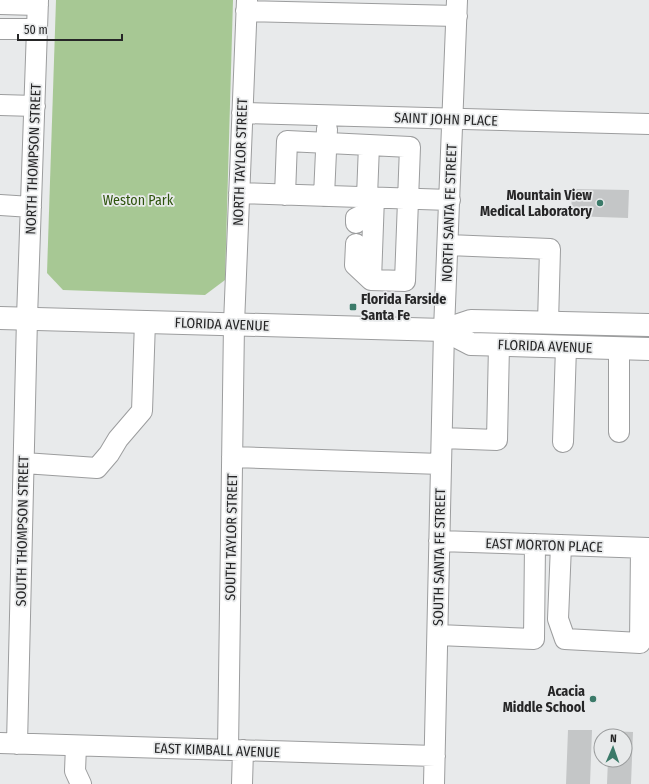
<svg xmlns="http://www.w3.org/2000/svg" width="649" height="784" font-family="'Fira Sans Condensed',sans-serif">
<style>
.green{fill:#a7c894}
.building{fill:#c4c6c7}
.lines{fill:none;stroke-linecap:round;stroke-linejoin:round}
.minor-casing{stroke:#9c9d9e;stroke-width:22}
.major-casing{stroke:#9c9d9e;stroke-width:24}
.minor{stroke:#fff;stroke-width:20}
.major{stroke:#fff;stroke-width:22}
.poi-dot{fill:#3b7a69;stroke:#e8eaeb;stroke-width:1.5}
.labels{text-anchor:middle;stroke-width:3.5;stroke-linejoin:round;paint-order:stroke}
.street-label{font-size:14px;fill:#262627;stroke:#e8eaeb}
.poi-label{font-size:14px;font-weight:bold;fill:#262627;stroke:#e8eaeb;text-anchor:end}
.park-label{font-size:14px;fill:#2e540d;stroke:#e8eaeb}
</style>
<rect width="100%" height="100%" fill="#e8eaeb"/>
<!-- green -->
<path class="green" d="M 56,0 L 233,0 L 225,280 L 205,295 L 63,290 L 47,273 Z"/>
<!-- building -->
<path class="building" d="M 572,189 L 629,190 L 628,218 L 571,216 Z
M 568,730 L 592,730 L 590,784 L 566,784 Z
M 609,731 L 633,732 L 631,784 L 607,784 L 608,760 L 625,760 L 625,736 L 609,736 Z"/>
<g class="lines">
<defs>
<path id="minor" d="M 0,4 L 38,5
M 246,11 L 457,16
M 0,29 L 37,29
M 0,105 L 35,106
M 242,113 L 649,124
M 239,193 L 450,200
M 285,195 L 287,141 L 410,147 L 405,281 L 371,280 L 355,265 L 356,244
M 324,196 L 327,129
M 367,197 L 369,145
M 0,205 L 31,207
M 356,223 L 356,218 L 373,210
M 448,245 L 550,249 L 548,323
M 371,280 L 374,197
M 619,432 L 619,348
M 442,438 L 497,440 L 499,345
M 563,442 L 566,347
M 232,457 L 441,464
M 24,463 L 97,468 L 109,454 L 118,439 L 142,411 L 145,321
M 439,541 L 649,548
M 561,545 L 558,619 L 565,639 L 640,643 L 641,548
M 438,635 L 534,639 L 535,544
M 0,743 L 435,756
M 17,744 L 27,318 L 38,0
M 76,746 L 75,771 L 81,784
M 228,750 L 234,324 L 247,0
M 242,784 L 243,750
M 434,784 L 444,330 L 457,0"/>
<path id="major" d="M 0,318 L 444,330 L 471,321 L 649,325
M 444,330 L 471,344 L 649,349"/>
</defs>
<!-- minor casing -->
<use href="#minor" class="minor-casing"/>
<!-- major casing -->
<use href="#major" class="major-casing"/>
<!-- minor -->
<use href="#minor" class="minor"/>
<!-- major -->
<use href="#major" class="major"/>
</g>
<!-- markers -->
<g class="poi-dot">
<circle cx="600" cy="203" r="4"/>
<rect x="349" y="303" width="8" height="8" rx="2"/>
<circle cx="593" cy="699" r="4"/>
</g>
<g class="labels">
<!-- street labels -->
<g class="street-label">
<text transform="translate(446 119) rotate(2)" y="5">SAINT JOHN PLACE</text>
<text transform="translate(33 159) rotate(-88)" y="5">NORTH THOMPSON STREET</text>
<text transform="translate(240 162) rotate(-88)" y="5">NORTH TAYLOR STREET</text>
<text transform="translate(449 213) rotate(-88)" y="5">NORTH SANTA FE STREET</text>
<text transform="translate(222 324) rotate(2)" y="5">FLORIDA AVENUE</text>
<text transform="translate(545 346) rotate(2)" y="5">FLORIDA AVENUE</text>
<text transform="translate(22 531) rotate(-89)" y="5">SOUTH THOMPSON STREET</text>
<text transform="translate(231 537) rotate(-89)" y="5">SOUTH TAYLOR STREET</text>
<text transform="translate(544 545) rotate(2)" y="5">EAST MORTON PLACE</text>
<text transform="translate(439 557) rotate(-89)" y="5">SOUTH SANTA FE STREET</text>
<text transform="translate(217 750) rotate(2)" y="5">EAST KIMBALL AVENUE</text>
</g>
<!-- poi labels -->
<g class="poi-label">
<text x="592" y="200">Mountain View<tspan x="592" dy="16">Medical Laboratory</tspan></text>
<text x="361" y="304" text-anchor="start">Florida Farside<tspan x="361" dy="16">Santa Fe</tspan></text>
<text x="585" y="696">Acacia<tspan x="585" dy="16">Middle School</tspan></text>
</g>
<!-- park labels -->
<g class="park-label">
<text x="138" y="205">Weston Park</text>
</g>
</g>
<!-- north arrow -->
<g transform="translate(613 748) rotate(2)"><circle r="19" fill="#e8eaeb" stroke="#9a9c9d"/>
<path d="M0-3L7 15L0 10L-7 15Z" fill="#3b7a69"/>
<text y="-6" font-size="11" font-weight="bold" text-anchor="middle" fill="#262627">N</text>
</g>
<!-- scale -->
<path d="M18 34v6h104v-6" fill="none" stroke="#262627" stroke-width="2"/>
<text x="24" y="34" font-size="12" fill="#262627" stroke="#e8eaeb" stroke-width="3" paint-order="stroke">50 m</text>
</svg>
